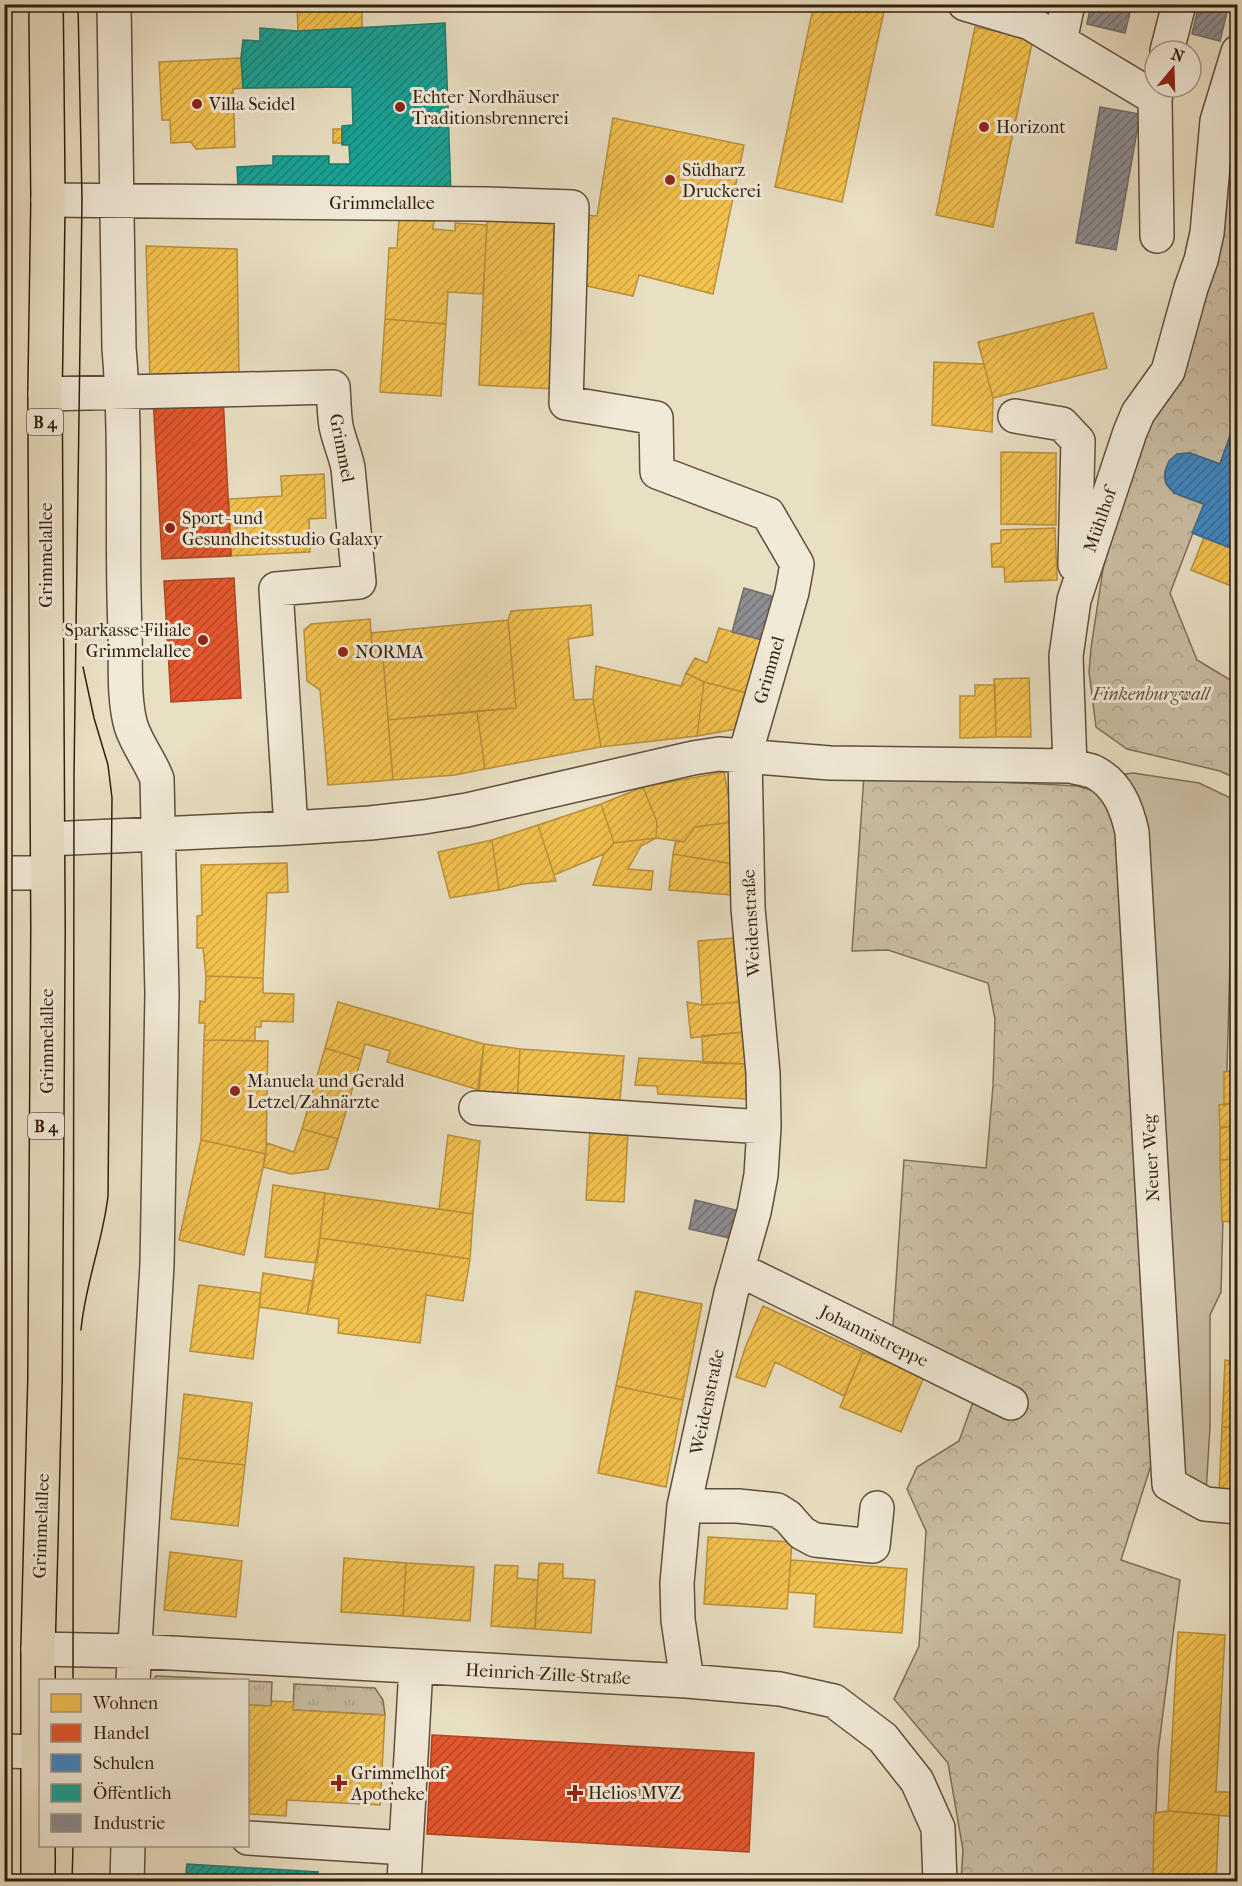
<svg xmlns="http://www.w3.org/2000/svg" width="1242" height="1886" font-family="'IM FELL French Canon',serif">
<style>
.grass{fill:url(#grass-tufts);stroke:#7e6e59;stroke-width:1.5}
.forest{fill:url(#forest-crowns);stroke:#7e6e59;stroke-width:1.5}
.park{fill:#cabea4;stroke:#7e6e59;stroke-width:1.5}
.homes{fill:url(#homes-hatch);stroke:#b9903b;stroke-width:1.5}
.shops{fill:url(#shops-hatch);stroke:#af4624;stroke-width:1.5}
.schools{fill:url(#schools-hatch);stroke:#3b688e;stroke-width:1.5}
.public{fill:url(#public-hatch);stroke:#1f7b6f;stroke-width:1.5}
.industry{fill:url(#industry-hatch);stroke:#726c6a;stroke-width:1.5}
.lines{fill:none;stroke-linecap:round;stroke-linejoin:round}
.minor-casing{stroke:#604e3b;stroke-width:36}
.major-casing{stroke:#331e0e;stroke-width:36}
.minor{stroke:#f1ead8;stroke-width:33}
.major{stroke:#e9dfc3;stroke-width:33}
.tram{stroke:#331e0e;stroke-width:1.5}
.poi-dot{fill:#8f2418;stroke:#f1ead8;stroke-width:2}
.labels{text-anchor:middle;stroke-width:6;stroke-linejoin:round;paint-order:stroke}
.shield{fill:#f1ead8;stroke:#6c5b4b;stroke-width:1.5}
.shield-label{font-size:16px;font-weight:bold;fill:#331e0e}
.poi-label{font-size:18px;fill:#331e0e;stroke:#f1ead8;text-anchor:start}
.street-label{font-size:18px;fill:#331e0e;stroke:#f1ead8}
.park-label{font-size:18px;font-style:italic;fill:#604e3b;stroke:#f1ead8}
</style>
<defs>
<pattern id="grass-tufts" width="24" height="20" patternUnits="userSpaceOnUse" patternTransform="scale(1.5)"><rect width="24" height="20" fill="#cabea4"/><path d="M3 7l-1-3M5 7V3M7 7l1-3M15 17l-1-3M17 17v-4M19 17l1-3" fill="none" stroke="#aea38c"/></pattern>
<pattern id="forest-crowns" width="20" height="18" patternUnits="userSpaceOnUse" patternTransform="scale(1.5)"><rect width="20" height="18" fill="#cabea4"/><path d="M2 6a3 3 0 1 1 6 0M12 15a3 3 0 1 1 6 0" fill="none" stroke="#aea38c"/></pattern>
<pattern id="homes-hatch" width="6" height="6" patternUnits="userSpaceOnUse" patternTransform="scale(1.5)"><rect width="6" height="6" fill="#f2c14e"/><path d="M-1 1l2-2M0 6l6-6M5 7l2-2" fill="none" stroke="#d0a543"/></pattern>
<pattern id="shops-hatch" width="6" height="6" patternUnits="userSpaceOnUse" patternTransform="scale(1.5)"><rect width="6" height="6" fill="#e4572e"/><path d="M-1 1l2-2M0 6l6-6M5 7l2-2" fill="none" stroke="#b94726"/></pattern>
<pattern id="schools-hatch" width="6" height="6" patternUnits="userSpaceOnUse" patternTransform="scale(1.5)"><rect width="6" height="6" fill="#3f88c5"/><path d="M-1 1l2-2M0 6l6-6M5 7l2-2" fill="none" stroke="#356f9e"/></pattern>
<pattern id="public-hatch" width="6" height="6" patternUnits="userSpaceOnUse" patternTransform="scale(1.5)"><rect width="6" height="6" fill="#17a398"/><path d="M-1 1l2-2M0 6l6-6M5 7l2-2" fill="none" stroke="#15847a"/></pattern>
<pattern id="industry-hatch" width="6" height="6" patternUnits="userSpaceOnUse" patternTransform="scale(1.5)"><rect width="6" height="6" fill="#8d8d92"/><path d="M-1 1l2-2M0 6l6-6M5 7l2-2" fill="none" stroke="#747376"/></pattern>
</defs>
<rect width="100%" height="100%" fill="#e9dfc3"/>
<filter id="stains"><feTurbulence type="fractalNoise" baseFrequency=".00333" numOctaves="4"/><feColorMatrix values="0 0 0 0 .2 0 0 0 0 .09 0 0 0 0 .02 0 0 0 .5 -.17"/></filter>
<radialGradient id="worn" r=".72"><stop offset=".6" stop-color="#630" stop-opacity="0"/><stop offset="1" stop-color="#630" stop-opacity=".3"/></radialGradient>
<!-- grass -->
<path class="grass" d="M 156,1676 L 247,1680 L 153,1680 Z
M 248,1681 L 272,1682 L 271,1706 L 248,1705 Z
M 294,1684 L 375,1688 L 383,1700 L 385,1715 L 293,1710 Z"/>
<!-- forest -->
<path class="forest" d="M 1237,96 L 1237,416 L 1220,464 L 1190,453 L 1177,454 C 1174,459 1168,465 1166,470 C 1157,492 1190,499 1204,504 L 1170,593 L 1197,660 L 1237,684 L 1237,779 L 1220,771 L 1127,749 L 1096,727 L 1089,672 L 1091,648 L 1103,569 Z
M 864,775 L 1077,786 L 1091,790 L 1103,798 L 1122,839 L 1152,1462 L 1121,1560 L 1180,1580 L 1158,1752 L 1154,1881 L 961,1881 L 963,1850 L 948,1763 L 894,1699 L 919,1646 L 926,1531 L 907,1489 L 917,1467 L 959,1441 L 983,1374 L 893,1327 L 904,1160 L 986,1168 L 993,1086 L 995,1019 L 988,983 L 888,950 L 852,951 Z"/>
<!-- park -->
<path class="park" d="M 1133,773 L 1199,783 L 1237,801 L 1238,899 L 1231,921 L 1221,1292 L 1210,1315 L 1210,1427 L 1206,1493 L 1179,1477 L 1118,775 Z"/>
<!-- homes -->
<path class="homes" d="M 297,4 L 362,4 L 362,29 L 298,31 Z
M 814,4 L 874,4 L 885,7 L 842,202 L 775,187 Z
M 975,27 L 1033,39 L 993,227 L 936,215 Z
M 241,58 L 243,88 L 233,89 L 235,147 L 196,149 L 191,142 L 171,143 L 170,120 L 162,120 L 159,62 Z
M 613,118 L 744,145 L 713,294 L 639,275 L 633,296 L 582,285 L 585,215 L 597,216 Z
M 333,129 L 342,129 L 342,143 L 333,143 Z
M 399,219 L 434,221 L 433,229 L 455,231 L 455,223 L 487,225 L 483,294 L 448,292 L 446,324 L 385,319 L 389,248 L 397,248 Z
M 487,220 L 562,224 L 554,389 L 479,385 Z
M 146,246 L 237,249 L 239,375 L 150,380 Z
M 1093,313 L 1107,368 L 993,398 L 978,342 Z
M 385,319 L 446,324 L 441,396 L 380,392 Z
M 934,362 L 984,364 L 993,398 L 992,432 L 932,425 Z
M 1001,452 L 1056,453 L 1056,525 L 1001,524 Z
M 324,474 L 326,518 L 309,519 L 310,552 L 231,556 L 229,499 L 282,496 L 281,476 Z
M 1055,528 L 1057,580 L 1005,582 L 1004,567 L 992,567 L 991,544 L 1001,543 L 1001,530 Z
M 1204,537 L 1238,551 L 1238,580 L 1234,587 L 1191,570 Z
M 591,605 L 593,635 L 568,639 L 574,700 L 593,699 L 601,747 L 485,769 L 477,711 L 516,708 L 508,620 L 511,611 Z
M 370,619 L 373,657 L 383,656 L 393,780 L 328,785 L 320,690 L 307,681 L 304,630 L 311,624 Z
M 508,620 L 516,708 L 388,720 L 383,656 L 373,657 L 371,633 Z
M 719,628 L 766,641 L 751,694 L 704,682 L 686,673 L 695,658 L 707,663 Z
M 596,666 L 681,686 L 686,673 L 704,682 L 697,736 L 601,747 L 593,699 Z
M 1029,678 L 1031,737 L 996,737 L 994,679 Z
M 704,682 L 751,694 L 742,728 L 697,736 Z
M 975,685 L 995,685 L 996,737 L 960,738 L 960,696 L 975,696 Z
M 477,711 L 485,769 L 455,775 L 393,780 L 388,720 Z
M 724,772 L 733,822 L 695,827 L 684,842 L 656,838 L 657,822 L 643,787 Z
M 643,787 L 657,822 L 656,838 L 614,843 L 601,804 Z
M 601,804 L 614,843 L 604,854 L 554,875 L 538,825 Z
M 733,822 L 734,864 L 673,854 L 676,840 L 684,842 L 695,827 Z
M 538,825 L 556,881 L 523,884 L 499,890 L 492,840 Z
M 656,838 L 641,846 L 628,869 L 653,871 L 651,890 L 593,885 L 604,854 L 614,843 Z
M 492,840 L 499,890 L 450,898 L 438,852 Z
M 673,854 L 734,864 L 731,895 L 669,890 Z
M 287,863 L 288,892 L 267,893 L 263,978 L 206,976 L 203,948 L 197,948 L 197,916 L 202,915 L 201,865 Z
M 733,938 L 739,1002 L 702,1005 L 698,941 Z
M 206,976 L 263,978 L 263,993 L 294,994 L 293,1022 L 261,1021 L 261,1027 L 255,1027 L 255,1041 L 204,1040 L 205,1023 L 199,1023 L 200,1001 L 205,1002 Z
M 338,1002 L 484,1044 L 479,1090 L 387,1062 L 390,1051 L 365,1044 L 361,1059 L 325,1048 Z
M 687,1002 L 702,1005 L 739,1002 L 742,1032 L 691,1038 Z
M 742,1032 L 746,1064 L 703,1063 L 702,1036 Z
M 204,1040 L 268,1041 L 266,1154 L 201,1140 Z
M 484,1044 L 520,1049 L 517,1103 L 476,1100 Z
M 325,1048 L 361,1059 L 338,1139 L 302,1129 Z
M 520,1049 L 624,1056 L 619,1109 L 517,1103 Z
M 639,1058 L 746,1064 L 746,1099 L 658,1094 L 657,1086 L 635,1085 Z
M 1238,1070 L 1238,1102 L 1224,1105 L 1224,1072 Z
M 1238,1102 L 1238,1125 L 1220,1128 L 1219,1105 Z
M 1238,1125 L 1238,1159 L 1220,1160 L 1220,1128 Z
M 302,1129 L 338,1139 L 328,1169 L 291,1174 L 263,1167 L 267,1143 L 294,1152 Z
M 590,1130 L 628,1132 L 624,1202 L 586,1200 Z
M 448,1135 L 480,1141 L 473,1214 L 439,1209 Z
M 201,1140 L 266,1154 L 244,1255 L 179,1240 Z
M 1238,1159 L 1238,1223 L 1222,1221 L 1220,1160 Z
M 273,1185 L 325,1193 L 317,1263 L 265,1257 Z
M 325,1193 L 473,1214 L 470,1259 L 320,1238 Z
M 320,1238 L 470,1259 L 463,1301 L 426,1295 L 420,1343 L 338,1333 L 339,1319 L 307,1314 Z
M 263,1273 L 314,1281 L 307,1314 L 259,1307 Z
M 199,1285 L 261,1293 L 253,1359 L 190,1351 Z
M 636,1291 L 702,1304 L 683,1400 L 616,1386 Z
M 763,1306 L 863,1352 L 844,1396 L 775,1362 L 765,1387 L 736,1377 L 745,1348 Z
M 1238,1335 L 1238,1363 L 1232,1362 Z
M 863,1352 L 924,1377 L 901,1432 L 840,1407 Z
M 1225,1360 L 1238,1363 L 1238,1427 L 1222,1427 Z
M 616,1386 L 683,1400 L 666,1487 L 598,1473 Z
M 184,1394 L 252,1403 L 245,1465 L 178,1458 Z
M 1222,1427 L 1238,1427 L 1238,1492 L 1219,1492 Z
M 178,1458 L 245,1465 L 238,1526 L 171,1519 Z
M 708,1537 L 792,1542 L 787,1609 L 704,1604 Z
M 170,1552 L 242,1561 L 236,1617 L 164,1610 Z
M 344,1558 L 406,1563 L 403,1616 L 341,1612 Z
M 791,1560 L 907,1569 L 902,1633 L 814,1627 L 816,1594 L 788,1592 Z
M 406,1563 L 474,1567 L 470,1621 L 403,1616 Z
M 539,1563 L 563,1564 L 563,1578 L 595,1580 L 591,1633 L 535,1629 Z
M 495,1565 L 518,1566 L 517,1578 L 538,1580 L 535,1629 L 491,1626 Z
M 1178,1632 L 1225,1635 L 1216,1792 L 1238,1792 L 1238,1817 L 1168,1811 Z
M 272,1701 L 294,1702 L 293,1710 L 385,1715 L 380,1805 L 287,1800 L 286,1816 L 249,1814 L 250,1798 L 248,1798 L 248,1705 L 271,1706 Z
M 1168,1811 L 1219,1815 L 1216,1882 L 1153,1882 L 1154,1813 Z"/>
<!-- shops -->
<path class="shops" d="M 223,395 L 231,556 L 162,559 L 153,398 Z
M 234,578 L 241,698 L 171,702 L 164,581 Z
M 432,1735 L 754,1753 L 749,1852 L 427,1834 Z"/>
<!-- schools -->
<path class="schools" d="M 1230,436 L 1238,438 L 1238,551 L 1192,533 L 1204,504 L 1174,493 L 1166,483 L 1165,471 L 1169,461 L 1177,454 L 1190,453 L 1220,464 Z"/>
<!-- public -->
<path class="public" d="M 445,23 L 451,195 L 272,192 L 273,184 L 238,185 L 237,167 L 273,165 L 273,156 L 329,156 L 329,164 L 350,164 L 349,145 L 342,145 L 342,126 L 353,125 L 352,87 L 243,88 L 241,58 L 243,40 L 260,41 L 260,28 L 298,31 Z
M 187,1864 L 318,1872 L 317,1882 L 185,1882 Z"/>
<!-- industry -->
<path class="industry" d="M 1091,4 L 1132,4 L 1125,33 L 1087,24 Z
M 1199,4 L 1229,4 L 1220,41 L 1192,34 Z
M 1100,107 L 1140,114 L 1116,250 L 1076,243 Z
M 744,588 L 778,598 L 766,641 L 732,632 Z
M 695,1200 L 740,1211 L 734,1239 L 689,1229 Z"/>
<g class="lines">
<defs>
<path id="minor" d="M 114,4 L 119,348 C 127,442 121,536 125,630 C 126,660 123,698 131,726 C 137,745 150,760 157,779 L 162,994 L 157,1265 L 133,1680
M 965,4 L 1030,23 L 1155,98
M 1060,41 L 1068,4
M 1167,51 L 1179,4
M 48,200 L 486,204 L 572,207 L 566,403 L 656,418 L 657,472 L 768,514 L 797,564 L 792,592 L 745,755 L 748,908 L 763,1073 L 764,1127 L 761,1175 L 754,1212 L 731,1293 L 684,1506 L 677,1583 L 678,1620 L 687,1681
M 1157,236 L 1155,98 L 1158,87
M 45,394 L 333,387 C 334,400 334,414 336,426 C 339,441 345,453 348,468 L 359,582 L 276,589 L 291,828
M 1015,416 L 1062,424 L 1078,441 L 1075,565
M 1070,766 L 1066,656 L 1074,600 L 1130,432 L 1138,413 L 1168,371 L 1191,288 L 1201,260 L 1207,233 L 1217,121 L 1238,52
M 48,839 L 291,828 L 370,823 L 424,817 L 467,810 L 693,758 L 719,754 L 830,763 L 1070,766 C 1077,768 1087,769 1094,772 C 1118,784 1127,809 1132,832 L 1169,1484 L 1205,1504 L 1238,1507
M 4,873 L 47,873
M 476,1108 L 764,1127
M 738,1269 L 1011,1403
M 684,1506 L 738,1506 L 777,1510 L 788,1517 L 802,1533 L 815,1540 L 873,1546 L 877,1508
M 38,1649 L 134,1651 L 687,1681 L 780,1689 L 834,1701 L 883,1738 L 917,1781 L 938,1828 L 940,1882
M 4,1751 L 38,1752
M 248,1838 L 406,1848
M 127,1882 L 128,1846
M 404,1882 L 416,1667"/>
<path id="major" d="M 38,1882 L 38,1649 L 45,1379 L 48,929 L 45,394 L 48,200 L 46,4"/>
</defs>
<!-- minor casing -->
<use href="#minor" class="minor-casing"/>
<!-- major casing -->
<use href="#major" class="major-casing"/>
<!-- minor -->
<use href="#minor" class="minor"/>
<!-- major -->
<use href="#major" class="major"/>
<!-- tram -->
<path class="tram" d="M 81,1330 C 85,1284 103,1241 108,1196 L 112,798 L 108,765 L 94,718 L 83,667
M 73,1680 L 74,775 L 82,200 L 78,4
M 72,1882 L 73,1846"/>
</g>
<!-- markers -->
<g class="poi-dot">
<circle cx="197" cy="104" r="6"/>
<circle cx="400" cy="107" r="6"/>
<circle cx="984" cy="127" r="6"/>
<circle cx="670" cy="180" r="6"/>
<circle cx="170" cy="528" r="6"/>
<circle cx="203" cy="640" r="6"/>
<circle cx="343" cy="652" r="6"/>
<circle cx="235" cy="1091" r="6"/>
<path d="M336 1774h6v6h6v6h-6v6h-6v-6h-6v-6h6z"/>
<path d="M572 1784h6v6h6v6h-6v6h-6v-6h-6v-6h6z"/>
</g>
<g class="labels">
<!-- shield labels -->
<g class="shield">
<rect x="27" y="409" width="36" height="26" rx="4.5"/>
<rect x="28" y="1113" width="36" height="26" rx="4.5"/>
</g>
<g class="shield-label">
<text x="45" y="428">B 4</text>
<text x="46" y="1132">B 4</text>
</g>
<!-- poi labels -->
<g class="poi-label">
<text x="412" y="103">Echter Nordhäuser<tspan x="412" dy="21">Traditionsbrennerei</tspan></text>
<text x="209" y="110">Villa Seidel</text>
<text x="996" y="133">Horizont</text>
<text x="682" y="176">Südharz<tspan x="682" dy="21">Druckerei</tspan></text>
<text x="182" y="524">Sport- und<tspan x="182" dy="21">Gesundheitsstudio Galaxy</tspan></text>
<text x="191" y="636" text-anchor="end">Sparkasse-Filiale<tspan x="191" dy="21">Grimmelallee</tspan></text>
<text x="355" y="658">NORMA</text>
<text x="247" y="1087">Manuela und Gerald<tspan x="247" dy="21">Letzel/Zahnärzte</tspan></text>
<text x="351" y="1779">Grimmelhof<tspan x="351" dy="21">Apotheke</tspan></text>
<text x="588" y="1799">Helios MVZ</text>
</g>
<!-- street labels -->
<g class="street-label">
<text x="382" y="209">Grimmelallee</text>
<text transform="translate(342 448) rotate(79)" y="6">Grimmel</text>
<text transform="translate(1100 520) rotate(-71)" y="6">Mühlhof</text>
<text transform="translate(46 555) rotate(-90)" y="6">Grimmelallee</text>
<text transform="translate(769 670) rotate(-74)" y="6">Grimmel</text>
<text transform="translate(751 923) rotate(-93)" y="6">Weidenstraße</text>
<text transform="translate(47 1041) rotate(-90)" y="6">Grimmelallee</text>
<text transform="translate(1151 1158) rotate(-93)" y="6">Neuer Weg</text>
<text transform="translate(874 1336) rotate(26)" y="6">Johannistreppe</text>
<text transform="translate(707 1402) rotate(-78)" y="6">Weidenstraße</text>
<text transform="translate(41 1526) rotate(-88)" y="6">Grimmelallee</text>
<text transform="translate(548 1674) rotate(3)" y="6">Heinrich-Zille-Straße</text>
</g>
<!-- park labels -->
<g class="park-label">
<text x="1151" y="700">Finkenburgwall</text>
</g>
</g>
<!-- margin -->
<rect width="1242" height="1886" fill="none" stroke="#e9dfc3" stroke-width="24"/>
<rect x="6" y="6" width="1230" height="1874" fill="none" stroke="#331e0e" stroke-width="3"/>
<rect x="12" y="12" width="1218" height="1862" fill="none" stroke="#331e0e" stroke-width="1.5"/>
<!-- legend -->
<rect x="39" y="1679" width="210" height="168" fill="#f1ead8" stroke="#a59887" stroke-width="1.5"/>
<rect x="51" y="1694" width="30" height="18" fill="#f2c14e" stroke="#a59887" stroke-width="1.5"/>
<text x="93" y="1709" font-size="18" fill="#331e0e">Wohnen</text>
<rect x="51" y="1724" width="30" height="18" fill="#e4572e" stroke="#a59887" stroke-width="1.5"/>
<text x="93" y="1739" font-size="18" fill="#331e0e">Handel</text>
<rect x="51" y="1754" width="30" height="18" fill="#3f88c5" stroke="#a59887" stroke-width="1.5"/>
<text x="93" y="1769" font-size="18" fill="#331e0e">Schulen</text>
<rect x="51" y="1784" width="30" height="18" fill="#17a398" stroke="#a59887" stroke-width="1.5"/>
<text x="93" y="1799" font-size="18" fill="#331e0e">Öffentlich</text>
<rect x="51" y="1814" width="30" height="18" fill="#8d8d92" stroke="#a59887" stroke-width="1.5"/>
<text x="93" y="1829" font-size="18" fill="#331e0e">Industrie</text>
<!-- north arrow -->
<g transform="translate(1173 69) rotate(19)"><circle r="28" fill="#f1ead8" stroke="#a59887" stroke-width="1.5"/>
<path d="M0-4.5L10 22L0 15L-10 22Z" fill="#8f2418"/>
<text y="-9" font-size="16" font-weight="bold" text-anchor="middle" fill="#331e0e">N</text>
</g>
<rect width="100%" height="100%" filter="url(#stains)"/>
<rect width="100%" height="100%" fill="url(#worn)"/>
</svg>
